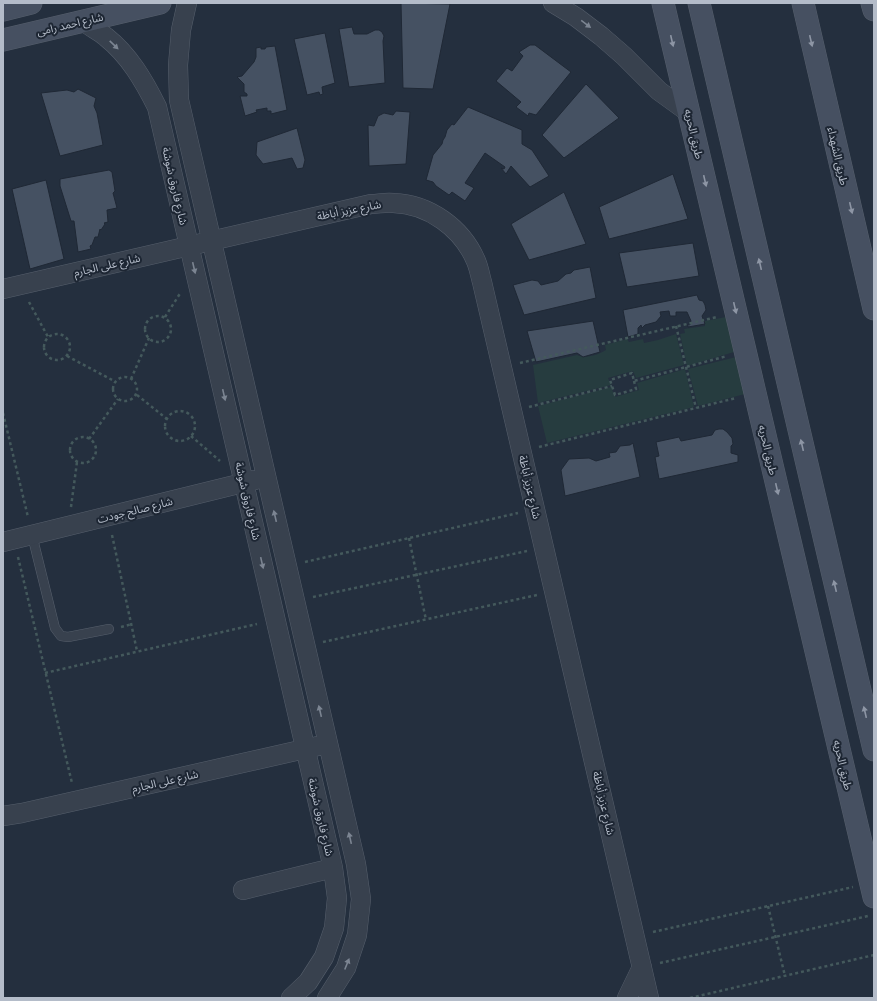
<svg xmlns="http://www.w3.org/2000/svg" width="877" height="1001" font-family="'Exo 2','Noto Sans Arabic',sans-serif">
<style>
.green{fill:#263c3f}
.building{fill:#455162;stroke:#1f2835}
.lines{fill:none;stroke-linecap:round;stroke-linejoin:round}
.lane-casing{stroke:#565f6c;stroke-width:10}
.street-casing{stroke:#565f6c;stroke-width:20}
.secondary-casing{stroke:#565f6c;stroke-width:23}
.path{stroke:#44595c;stroke-width:2.5;stroke-dasharray:3 3;stroke-linecap:butt}
.lane{stroke:#38414e;stroke-width:9}
.street{stroke:#38414e;stroke-width:19}
.secondary{stroke:#465061;stroke-width:22}
.oneway{fill:#7c8592}
.oneway2{fill:#8e96a5}
.labels{text-anchor:middle;stroke-width:4;stroke-linejoin:round;paint-order:stroke}
.street-label{font-size:11px;fill:#b4bcc9;stroke:#1d2633}
</style>
<rect width="100%" height="100%" fill="#242f3e"/>
<!-- green -->
<path class="green" d="M 726,317 L 734,352 L 687,366 L 680,334 L 685,333 L 684,329 L 705,326 L 705,321 Z
M 676,334 L 684,365 L 636,378 L 633,371 L 608,378 L 611,385 L 538,403 L 533,365 L 577,355 C 585,359 598,355 606,350 L 605,345 L 627,339 L 629,342 L 643,339 L 644,343 L 658,340 Z
M 736,357 L 745,394 L 698,406 L 688,369 Z
M 685,369 L 694,407 L 547,443 L 538,406 L 611,387 L 615,397 L 639,390 L 637,383 Z"/>
<!-- building -->
<path class="building" d="M 401,3 L 450,4 L 433,89 L 403,88 Z
M 352,27 L 354,34 L 367,34 L 375,30 L 379,30 L 382,32 L 384,36 L 383,41 L 385,83 L 349,87 L 339,29 Z
M 325,33 L 335,83 L 322,87 L 323,94 L 320,95 L 319,92 L 307,95 L 294,39 Z
M 530,45 L 535,45 L 571,72 L 536,115 L 529,113 L 528,116 L 516,107 L 521,102 L 496,81 L 507,68 L 512,71 L 523,56 L 519,52 Z
M 275,46 L 287,110 L 271,114 L 271,111 L 267,111 L 267,108 L 256,110 L 257,112 L 245,116 L 240,96 L 247,96 L 247,94 L 244,92 L 244,84 L 237,77 L 242,76 L 254,62 L 256,57 L 256,48 L 261,47 L 261,49 L 265,49 L 266,47 Z
M 586,84 L 619,118 L 564,158 L 542,135 Z
M 78,89 L 96,98 L 94,106 L 97,113 L 103,145 L 60,156 L 41,93 L 67,90 L 74,92 Z
M 468,107 L 522,130 L 522,144 L 532,150 L 549,176 L 530,187 L 511,166 L 506,174 L 501,168 L 504,169 L 505,167 L 485,153 L 465,183 L 474,188 L 465,201 L 452,192 L 449,195 L 436,186 L 433,182 L 426,180 L 433,155 L 442,144 L 443,140 L 445,137 L 447,130 L 452,124 L 454,125 Z
M 396,111 L 410,112 L 406,164 L 369,166 L 368,125 L 374,126 L 378,116 L 384,113 L 393,115 Z
M 297,128 L 305,160 L 303,168 L 297,169 L 292,158 L 263,164 L 256,155 L 257,142 Z
M 109,170 L 112,172 L 115,191 L 113,193 L 117,208 L 107,210 L 108,222 L 104,223 L 105,224 L 101,230 L 100,229 L 98,237 L 95,237 L 92,245 L 90,246 L 91,249 L 78,252 L 74,221 L 71,221 L 60,186 L 60,179 Z
M 673,174 L 688,219 L 609,239 L 599,207 Z
M 46,180 L 64,259 L 30,269 L 12,189 Z
M 564,192 L 586,244 L 529,260 L 511,224 Z
M 693,243 L 699,276 L 627,287 L 619,253 Z
M 590,267 L 596,298 L 524,315 L 513,285 L 532,280 L 538,281 L 541,285 L 558,281 L 566,274 L 571,273 L 574,270 Z
M 697,295 L 699,300 L 703,301 L 705,305 L 706,310 L 702,316 L 705,324 L 688,327 L 688,324 L 690,325 L 691,321 L 687,312 L 676,312 L 676,316 L 670,316 L 669,311 L 660,312 L 661,316 L 656,322 L 645,325 L 642,328 L 641,325 L 638,328 L 638,334 L 628,337 L 623,310 Z
M 593,321 L 600,352 L 583,357 L 577,353 L 536,362 L 527,331 Z
M 719,429 L 723,429 L 727,432 L 732,438 L 733,444 L 731,446 L 731,453 L 738,455 L 738,462 L 659,479 L 655,457 L 659,456 L 656,442 L 679,437 L 681,441 L 712,435 L 715,430 Z
M 633,443 L 640,477 L 565,496 L 561,470 L 569,459 L 589,458 L 596,461 L 610,457 L 609,453 L 616,452 L 620,446 L 630,445 Z"/>
<g class="lines">
<defs>
<path id="lane" d="M 32,535 L 55,628 L 61,636 L 68,637 L 109,629"/>
<path id="street" d="M 187,3 L 181,30 L 178,65 L 179,100 L 356,864 L 361,899 L 357,935 L 346,968 L 327,998
M 553,3 L 576,17 L 601,36 L 624,56 L 659,91 L 688,112
M 83,21 C 90,27 99,31 106,37 C 129,55 144,81 157,107 L 333,868 L 337,898 L 334,928 L 324,957 L 308,982 L 291,998
M 3,289 L 371,204 C 378,204 386,202 393,203 C 429,204 462,228 476,261 C 479,268 480,275 482,282 L 649,998
M 3,542 L 255,480
M 3,816 L 22,813 L 318,746
M 243,890 L 333,868
M 627,998 L 642,967"/>
<path id="secondary" d="M 663,3 L 874,897
M 699,3 L 874,750
M 803,3 L 874,309
M 872,3 L 874,10
M 3,10 L 31,3
M 3,40 L 160,3"/>
</defs>
<!-- lane casing -->
<use href="#lane" class="lane-casing"/>
<!-- street casing -->
<use href="#street" class="street-casing"/>
<!-- secondary casing -->
<use href="#secondary" class="secondary-casing"/>
<!-- path -->
<path class="path" d="M 29,302 L 48,337
M145 329a13 13 0 1 1 26 0a13 13 0 1 1-26 0Z
M 165,317 L 181,292
M 676,326 L 696,408
M44 347a13 13 0 1 1 26 0a13 13 0 1 1-26 0Z
M 67,356 L 116,382
M 520,363 L 717,317
M113 389a12 12 0 1 1 24 0a12 12 0 1 1-24 0Z
M 131,379 L 149,338
M 634,381 L 636,389 L 615,395 L 610,380 L 632,373 L 634,381 L 727,356
M 137,395 L 167,419
M 529,407 L 612,386
M165 426a15 15 0 1 1 30 0a15 15 0 1 1-30 0Z
M 3,413 L 28,517
M 191,436 L 220,461
M70 450a13 13 0 1 1 26 0a13 13 0 1 1-26 0Z
M 89,439 L 118,399
M 539,447 L 736,398
M 71,507 L 77,462
M 112,535 L 137,651
M 409,538 L 426,620
M 18,557 L 72,783
M 305,562 L 518,513
M 313,597 L 527,551
M 121,627 L 132,624
M 323,642 L 537,595
M 45,673 L 257,624
M 768,906 L 785,976
M 653,932 L 853,887
M 660,963 L 868,916
M 690,998 L 874,955"/>
<!-- lane -->
<use href="#lane" class="lane"/>
<!-- street -->
<use href="#street" class="street"/>
<!-- secondary -->
<use href="#secondary" class="secondary"/>
</g>
<!-- one-way arrows -->
<defs><path id="oneway-solid" d="M-6-.8H1V-3.2L6.5 0L1 3.2V.8H-6Z"/></defs>
<g class="oneway">
<use href="#oneway-solid" transform="translate(586 24) rotate(37)"/>
<use href="#oneway-solid" transform="translate(114 45) rotate(44)"/>
<use href="#oneway-solid" transform="translate(194 268) rotate(77)"/>
<use href="#oneway-solid" transform="translate(224 395) rotate(77)"/>
<use href="#oneway-solid" transform="translate(275 516) rotate(-103)"/>
<use href="#oneway-solid" transform="translate(262 563) rotate(77)"/>
<use href="#oneway-solid" transform="translate(320 711) rotate(-103)"/>
<use href="#oneway-solid" transform="translate(350 838) rotate(-103)"/>
<use href="#oneway-solid" transform="translate(347 964) rotate(-68)"/>
</g>
<g class="oneway2">
<use href="#oneway-solid" transform="translate(672 41) rotate(77)"/>
<use href="#oneway-solid" transform="translate(811 41) rotate(77)"/>
<use href="#oneway-solid" transform="translate(705 181) rotate(77)"/>
<use href="#oneway-solid" transform="translate(851 208) rotate(77)"/>
<use href="#oneway-solid" transform="translate(760 264) rotate(-103)"/>
<use href="#oneway-solid" transform="translate(735 308) rotate(77)"/>
<use href="#oneway-solid" transform="translate(802 445) rotate(-103)"/>
<use href="#oneway-solid" transform="translate(777 489) rotate(77)"/>
<use href="#oneway-solid" transform="translate(835 586) rotate(-103)"/>
<use href="#oneway-solid" transform="translate(865 712) rotate(-103)"/>
</g>
<g class="labels">
<!-- street labels -->
<g class="street-label">
<text transform="translate(70 24) rotate(-13)" y="4">شارع احمد رامى</text>
<text transform="translate(694 134) rotate(77)" y="4">طريق الحريه</text>
<text transform="translate(838 156) rotate(77)" y="4">طريق الشهداء</text>
<text transform="translate(175 186) rotate(77)" y="4">شارع فاروق شوشة</text>
<text transform="translate(349 210) rotate(-11)" y="4">شارع عزيز أباظة</text>
<text transform="translate(107 265) rotate(-13)" y="4">شارع على الجارم</text>
<text transform="translate(768 450) rotate(77)" y="4">طريق الحريه</text>
<text transform="translate(530 487) rotate(77)" y="4">شارع عزيز أباظة</text>
<text transform="translate(248 501) rotate(77)" y="4">شارع فاروق شوشة</text>
<text transform="translate(135 510) rotate(-14)" y="4">شارع صالح جودت</text>
<text transform="translate(843 765) rotate(77)" y="4">طريق الحريه</text>
<text transform="translate(165 781) rotate(-13)" y="4">شارع على الجارم</text>
<text transform="translate(604 803) rotate(77)" y="4">شارع عزيز أباظة</text>
<text transform="translate(321 817) rotate(77)" y="4">شارع فاروق شوشة</text>
</g>
</g>
<!-- border -->
<rect width="877" height="1001" fill="none" stroke="#b4bcc9" stroke-width="8"/>
</svg>
